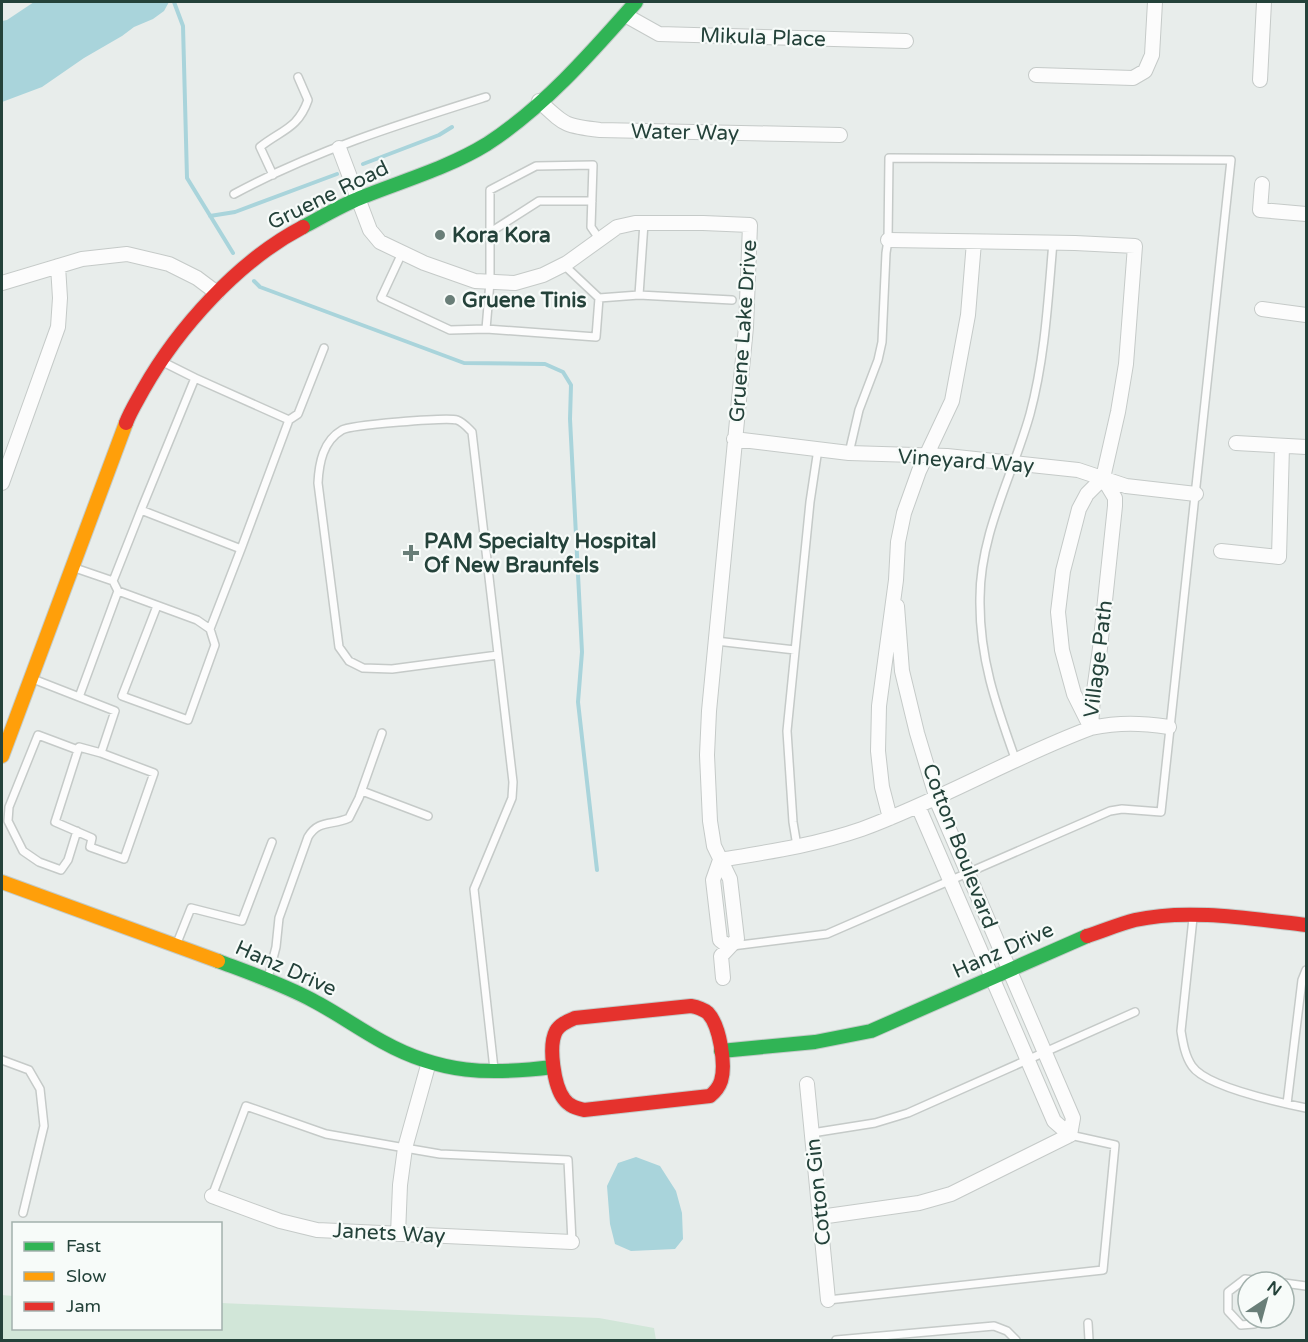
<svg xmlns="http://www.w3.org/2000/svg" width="1308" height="1342" font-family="'Varela Round',sans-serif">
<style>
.green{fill:#d1e6d8}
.water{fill:#a9d4db}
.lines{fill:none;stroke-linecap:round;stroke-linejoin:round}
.stream{stroke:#a9d4db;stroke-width:4}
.lane-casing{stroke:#c5cac8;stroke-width:10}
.street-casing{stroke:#c5cac8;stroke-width:16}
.fast-casing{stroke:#c3cbc8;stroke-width:16}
.slow-casing{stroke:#c3cbc8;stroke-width:16}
.jam-casing{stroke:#c3cbc8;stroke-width:16}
.lane{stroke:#fcfcfc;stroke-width:7}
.street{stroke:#fcfcfc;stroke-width:14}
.fast{stroke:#30b455;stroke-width:14}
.slow{stroke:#ff9f0a;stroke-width:14}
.jam{stroke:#e5322d;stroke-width:14}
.poi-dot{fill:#697e78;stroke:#f7fbf9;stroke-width:2}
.labels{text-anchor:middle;stroke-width:4.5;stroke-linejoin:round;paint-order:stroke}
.street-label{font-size:21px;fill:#24423a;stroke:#f7fbf9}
.poi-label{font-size:21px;font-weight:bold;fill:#24423a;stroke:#f7fbf9;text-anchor:start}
</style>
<rect width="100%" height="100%" fill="#e8edeb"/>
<!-- green -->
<path class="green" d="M 2,1295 L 13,1296 L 14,1328 L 220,1328 L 221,1303 L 599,1318 L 654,1328 L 656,1340 L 2,1340 Z"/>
<!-- water -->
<path class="water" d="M 34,2 L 169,2 L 164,11 L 153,19 L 134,27 L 122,36 L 84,58 L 42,87 L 2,102 L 2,21 L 7,20 Z
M 636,1157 L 660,1166 L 676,1191 L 682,1213 L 683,1239 L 675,1249 L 631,1251 L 615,1244 L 610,1224 L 607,1186 L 618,1163 Z"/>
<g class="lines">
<!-- stream -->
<path class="stream" d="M 174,2 L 183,26 L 187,178 L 233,253
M 363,164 L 439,135 L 452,127
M 210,216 L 235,212 L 337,174
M 254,281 L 260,287 L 464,363 L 545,364 L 563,372 L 571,385 L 570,419 L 582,652 L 578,702 L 597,870"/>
<defs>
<path id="lane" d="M 273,175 L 260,147 C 281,130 298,129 308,100 L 298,77
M 234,194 C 313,151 400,124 486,97
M 489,233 L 539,201 L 592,201
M 402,253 L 381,298 L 450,330 L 486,329 L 490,282 L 490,190 L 536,166 L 593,165 L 591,227 L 600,240
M 564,265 L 599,298 L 639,295 L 644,223
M 639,295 L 732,300
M 486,329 L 596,337 L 599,298
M 163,362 L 195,378 L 141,510 L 241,549 L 289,420 L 195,378
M 289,420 L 298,414 L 324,348
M 75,568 L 113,581 L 118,591 L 197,620 L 210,629 L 215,645 L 188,720 L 122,696 L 157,606
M 113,581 L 141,510
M 210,629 L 241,549
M 716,641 L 795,650
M 33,679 L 115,711 L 101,753 L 79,747 L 55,822 L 92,838 L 90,847 L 124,859 L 154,773 L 101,753
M 79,697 L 118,591
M 1016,761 C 996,705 979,658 980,598 C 980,533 1013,475 1030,414 C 1045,358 1048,300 1053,242
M 362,791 L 428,816
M 77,831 L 68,860 L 61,870 L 39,862 L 23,851 L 8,821 L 9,807 L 38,735 L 78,750
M 797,846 L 793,822 L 787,731 L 810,502 L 818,449
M 1193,918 L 1181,1031 C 1183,1043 1185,1056 1192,1066 C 1206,1087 1282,1103 1306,1108
M 177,943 L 191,908 L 242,921 L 272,842
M 732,946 L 827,934 L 1110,811 L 1122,809 L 1161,812 L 1231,160 L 889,158 L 888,240 L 886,253 L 882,342 L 878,360 L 859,410 L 849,453
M 268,978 L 276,947 L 279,918 L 308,837 C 319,819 332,826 349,818 L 359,798 L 382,733
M 2,1060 L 29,1070 L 40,1089 L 44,1126 L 23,1213
M 494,1069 L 474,889 L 512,798 L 513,782 L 472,432 C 468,428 463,422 457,420 C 447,417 350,425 342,430 C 323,441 319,463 318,483 L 339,647 L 349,661 L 363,668 L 392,669 L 498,655
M 1287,1104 L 1302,980 L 1306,970
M 812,1133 L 875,1123 L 908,1113 L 1135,1012
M 212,1196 L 246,1106 L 326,1134 L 405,1148 L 440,1154 L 568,1160 L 572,1242
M 1284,1283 L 1306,1286
M 828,1300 L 1103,1270 L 1115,1145 L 1070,1135
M 1266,1318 L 1254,1324 L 1241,1325 L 1228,1311 L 1228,1292 L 1245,1279 L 1272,1282
M 1088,1323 L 1089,1340
M 836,1340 L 994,1326 L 1007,1331 L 1016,1340"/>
<path id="street" d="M 625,15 L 659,34 L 906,41
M 1036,75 L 1133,78 L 1145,71 L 1152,55 L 1155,2
M 1260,80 L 1264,2
M 539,101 C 565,125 564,126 600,130 L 840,135
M 339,148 L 370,230 L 380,242 L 424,263 L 475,281 L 515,283 L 543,275 L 567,263 L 617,227 L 635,223 L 703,223 L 750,225 L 746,327 L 709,711 L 707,755 L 710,821 L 714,846 L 730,879 L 737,939 L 721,956 L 723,978
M 1262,184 L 1260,210 L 1306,214
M 888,240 L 1075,243 L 1135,246 L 1126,364 L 1118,412 L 1103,478 L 1087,494 L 1079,509 L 1063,571 L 1058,612 L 1062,650 L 1074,694 L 1091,728
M 2,283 L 82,259 L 127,254 L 169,264 L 197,278 L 217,293
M 1262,309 L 1306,315
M 734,439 L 849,453 L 947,456 L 1078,470 L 1126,486 L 1196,494
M 1236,443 L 1306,447
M 2,483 L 58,327 L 60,298 L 58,266
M 1221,551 L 1279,557 L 1282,446
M 897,606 L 902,671 L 917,733 L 939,806 L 1073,1118 L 1070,1135
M 1091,726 L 1093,698 L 1100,648 L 1115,506 L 1115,498 L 1103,478
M 918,806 L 1054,1121 L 1070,1135
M 890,818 L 882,787 L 878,751 L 879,706 L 896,580 L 898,542 L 904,513 L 919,471 L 952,401 L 968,315 L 974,242
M 720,860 C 768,852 816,845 862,829 C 941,800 1013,757 1091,728 C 1120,722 1141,723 1169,727
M 720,860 L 713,880 L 720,940 L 729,947
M 807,1084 L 828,1300
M 212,1196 L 280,1221 L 317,1230 L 572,1242
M 820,1217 L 919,1203 L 951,1194 L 1070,1135
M 398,1234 L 400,1185 L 405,1148 L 429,1062"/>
<path id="fast" d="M 303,227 C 322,217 340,206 360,198 C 402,181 448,168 487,144 C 544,107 591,53 636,2
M 218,961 C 250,973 282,984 312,1000 C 337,1013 359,1029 383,1042 C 441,1074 489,1075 553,1067
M 721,1051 L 815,1042 L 871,1031 L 1087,936"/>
<path id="slow" d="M 2,756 L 126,423
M 2,882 L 218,961"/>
<path id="jam" d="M 126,423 C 130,412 137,401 143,390 C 178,328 238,261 303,227
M 1087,936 C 1103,931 1119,924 1135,920 C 1187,908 1253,919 1306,925
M 691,1006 C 697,1007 703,1009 708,1013 C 720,1026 726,1065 721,1081 C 719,1087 715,1092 710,1096 L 584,1110 C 576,1108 569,1106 564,1099 C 554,1086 548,1046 556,1031 C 560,1024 568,1021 575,1018 Z"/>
</defs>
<!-- lane casing -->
<use href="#lane" class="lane-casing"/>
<!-- street casing -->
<use href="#street" class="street-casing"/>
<!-- fast casing -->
<use href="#fast" class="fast-casing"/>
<!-- slow casing -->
<use href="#slow" class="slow-casing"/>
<!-- jam casing -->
<use href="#jam" class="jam-casing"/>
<!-- lane -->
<use href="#lane" class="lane"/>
<!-- street -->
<use href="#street" class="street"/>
<!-- fast -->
<use href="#fast" class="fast"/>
<!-- slow -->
<use href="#slow" class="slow"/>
<!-- jam -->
<use href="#jam" class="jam"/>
</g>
<!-- markers -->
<g class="poi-dot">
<circle cx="440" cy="235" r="6"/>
<circle cx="450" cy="300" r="6"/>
<path d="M408 544h6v6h6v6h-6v6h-6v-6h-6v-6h6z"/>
</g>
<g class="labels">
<!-- street labels -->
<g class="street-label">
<text transform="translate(763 37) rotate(2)" y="7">Mikula Place</text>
<text transform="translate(685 132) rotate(1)" y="7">Water Way</text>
<text transform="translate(328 195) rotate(-26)" y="7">Gruene Road</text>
<text transform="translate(743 331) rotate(-86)" y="7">Gruene Lake Drive</text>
<text transform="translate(966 461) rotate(4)" y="7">Vineyard Way</text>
<text transform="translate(1098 659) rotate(-83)" y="7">Village Path</text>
<text transform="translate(960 846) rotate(69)" y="7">Cotton Boulevard</text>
<text transform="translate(1003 950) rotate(-24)" y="7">Hanz Drive</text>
<text transform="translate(286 968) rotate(24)" y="7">Hanz Drive</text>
<text transform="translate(818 1192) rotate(-96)" y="7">Cotton Gin</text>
<text transform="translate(389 1233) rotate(3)" y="7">Janets Way</text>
</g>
<!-- poi labels -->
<g class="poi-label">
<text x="452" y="242">Kora Kora</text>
<text x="462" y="307">Gruene Tinis</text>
<text x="424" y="548">PAM Specialty Hospital<tspan x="424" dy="24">Of New Braunfels</tspan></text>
</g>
</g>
<!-- border -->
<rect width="1308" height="1342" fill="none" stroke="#24423a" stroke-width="6"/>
<!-- legend -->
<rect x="12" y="1222" width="210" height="108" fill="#f7fbf9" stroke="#a3b1ad" stroke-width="1.5"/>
<rect x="24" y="1242" width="30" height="9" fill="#30b455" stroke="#a3b1ad" stroke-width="1.5"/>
<text x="66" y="1252" font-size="18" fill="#24423a">Fast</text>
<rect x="24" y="1272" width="30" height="9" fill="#ff9f0a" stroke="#a3b1ad" stroke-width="1.5"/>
<text x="66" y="1282" font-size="18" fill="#24423a">Slow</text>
<rect x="24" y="1302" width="30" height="9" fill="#e5322d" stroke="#a3b1ad" stroke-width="1.5"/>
<text x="66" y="1312" font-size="18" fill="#24423a">Jam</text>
<!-- north arrow -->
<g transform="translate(1266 1300) rotate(36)"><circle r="28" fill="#f7fbf9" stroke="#a3b1ad" stroke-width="1.5"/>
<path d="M0-4.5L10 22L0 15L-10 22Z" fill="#697e78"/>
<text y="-9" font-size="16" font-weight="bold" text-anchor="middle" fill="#24423a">N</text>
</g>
</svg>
